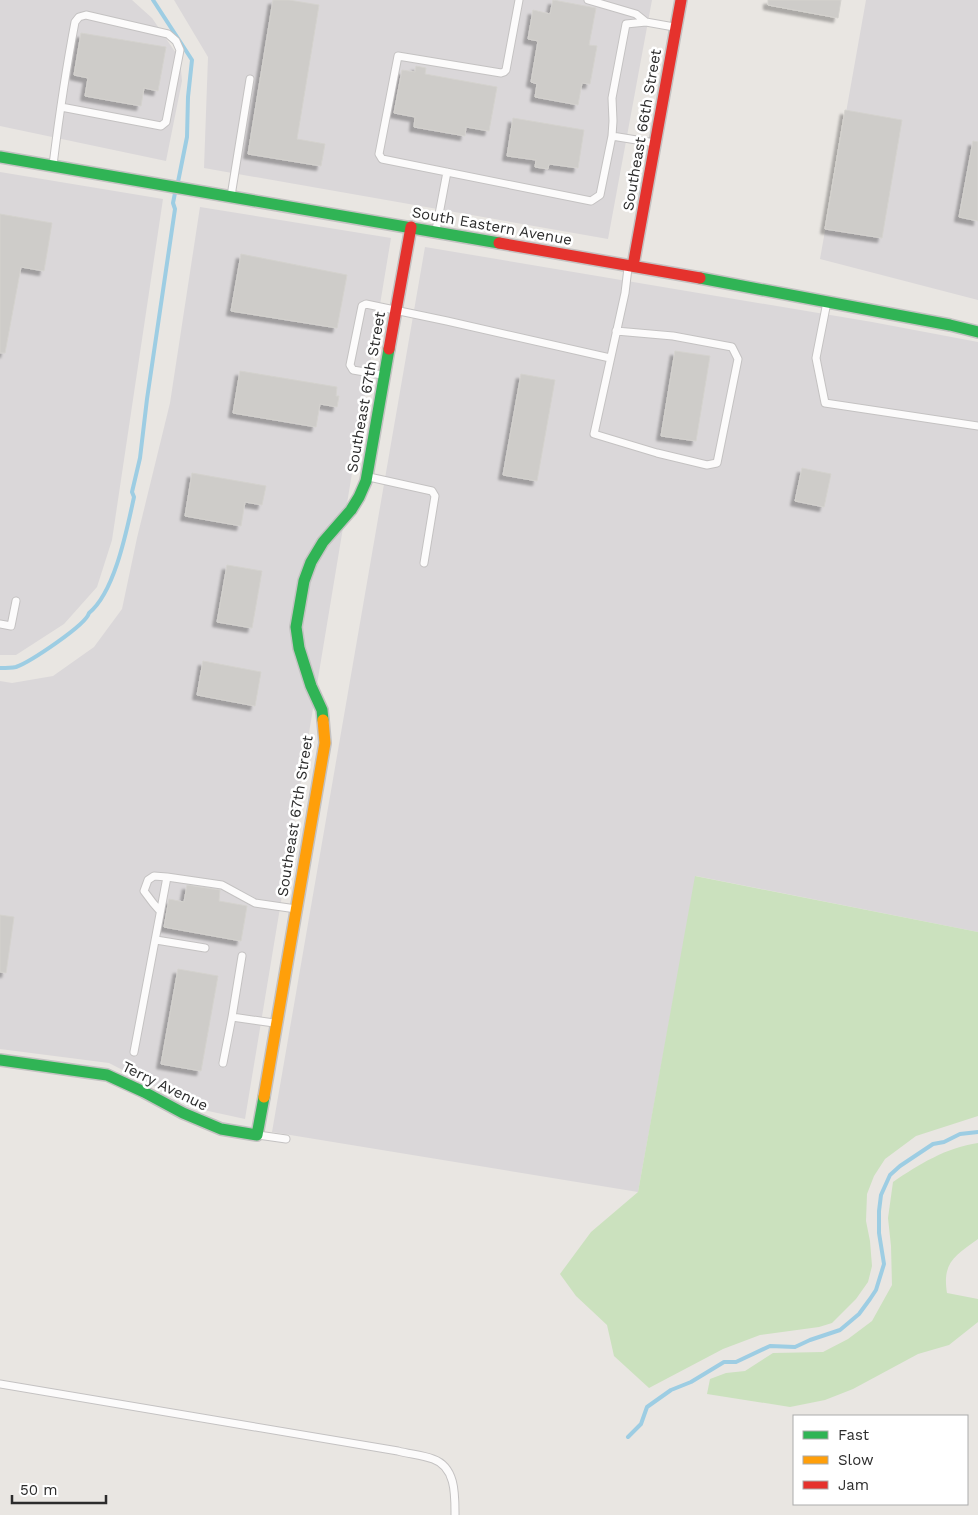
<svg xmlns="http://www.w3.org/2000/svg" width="978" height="1515" font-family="'Work Sans',sans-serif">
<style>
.industrial{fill:#dad7d9}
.green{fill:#cbe1be}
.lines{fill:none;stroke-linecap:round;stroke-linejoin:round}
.stream{stroke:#9dcde3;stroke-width:4}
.building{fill:#ceccc9;stroke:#d4d2ce;filter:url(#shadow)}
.lane-casing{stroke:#c4c2c2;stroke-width:9}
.fast-casing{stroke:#c4c2c2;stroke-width:14}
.slow-casing{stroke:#c4c2c2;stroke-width:14}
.jam-casing{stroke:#c4c2c2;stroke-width:14}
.lane{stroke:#fcfbfb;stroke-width:7}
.fast{stroke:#30b455;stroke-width:11}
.slow{stroke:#ff9f0a;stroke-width:11}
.jam{stroke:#e5322d;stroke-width:11}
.labels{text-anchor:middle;stroke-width:5;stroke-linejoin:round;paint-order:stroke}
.street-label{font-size:15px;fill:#2c2c2c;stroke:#fff}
</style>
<defs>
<filter id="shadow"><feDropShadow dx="-4.5" dy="4.5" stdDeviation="1" flood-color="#0004"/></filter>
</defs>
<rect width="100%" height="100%" fill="#e9e6e2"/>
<!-- industrial -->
<path class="industrial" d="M 0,0 L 132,0 L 152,18 L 180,59 L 182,81 L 166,161 L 0,126 Z
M 174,0 L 652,0 L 608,239 L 204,168 L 208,57 Z
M 866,0 L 978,0 L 978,300 L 820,259 Z
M 0,172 L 163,199 L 112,540 L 97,587 L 64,624 L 16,655 L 0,655 Z
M 200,207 L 391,238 L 245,1119 L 199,1109 L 109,1063 L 0,1049 L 0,681 L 12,683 L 53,676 L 94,647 L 122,609 L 137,538 L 170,403 Z
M 425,247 L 872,322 L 978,342 L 978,932 L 696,876 L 638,1192 L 272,1132 Z"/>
<!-- green -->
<path class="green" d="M 695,876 L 978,932 L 978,1116 L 916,1136 L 885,1159 L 874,1176 L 867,1194 L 866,1221 L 870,1241 L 872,1266 L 868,1282 L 856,1299 L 832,1323 L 819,1327 L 760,1335 L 723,1349 L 649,1388 L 614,1356 L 607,1325 L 576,1296 L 560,1274 L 591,1232 L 638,1192 Z
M 978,1143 L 978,1239 C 955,1256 942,1262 947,1293 L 978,1299 L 978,1322 L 949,1345 L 918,1354 L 853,1389 L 825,1400 L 790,1407 L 707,1394 L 710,1379 L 726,1373 L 745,1371 L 773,1353 L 823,1352 L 848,1339 L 872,1321 L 892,1285 L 891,1246 L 888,1218 L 893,1182 C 918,1165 947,1147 978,1143 Z"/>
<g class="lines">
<!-- stream -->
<path class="stream" d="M 153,0 L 192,60 L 188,97 L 187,137 L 178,182
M 0,668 C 5,668 11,668 16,667 C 30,662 86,625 89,613 C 115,592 127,529 134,497 L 132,492 L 140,458 L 147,399 L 175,209 L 173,203 L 175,193
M 628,1437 L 641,1424 L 647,1407 L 671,1390 L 691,1382 L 724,1362 L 736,1362 L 770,1346 L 795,1347 L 810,1340 L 840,1330 L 846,1325 L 859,1314 L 870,1299 L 876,1290 L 884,1264 L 879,1233 L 879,1211 L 881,1195 L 890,1175 L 900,1166 L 933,1144 L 944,1142 L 960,1134 L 978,1132"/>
</g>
<!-- building -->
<path class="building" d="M 273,0 L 289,0 L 319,5 L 297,139 L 325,144 L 321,166 L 248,154 Z
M 553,0 L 596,8 L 589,45 L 597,46 L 590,84 L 582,83 L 578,105 L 535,97 L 537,84 L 531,82 L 538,41 L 528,39 L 533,10 L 550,14 Z
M 768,0 L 841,0 L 838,18 L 768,5 Z
M 81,33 L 166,47 L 158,91 L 144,88 L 141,106 L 85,96 L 88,78 L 74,75 Z
M 416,66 L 426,68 L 425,74 L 497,87 L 489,131 L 466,127 L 465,136 L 414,127 L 415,117 L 394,113 L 402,70 L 415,72 Z
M 845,110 L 902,120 L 882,238 L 825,229 Z
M 513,118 L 584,130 L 578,168 L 549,164 L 548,169 L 535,167 L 536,160 L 507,156 Z
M 973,141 L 978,142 L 978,221 L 959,217 Z
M 0,214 L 52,223 L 44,271 L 21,267 L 5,353 L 0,353 Z
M 241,254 L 347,275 L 337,328 L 231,311 Z
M 675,351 L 710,356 L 696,441 L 661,436 Z
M 240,371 L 337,387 L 336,396 L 339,396 L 337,407 L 320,404 L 316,427 L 233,413 Z
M 521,374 L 555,380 L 537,481 L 503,475 Z
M 802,468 L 831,474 L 824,507 L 795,501 Z
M 192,473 L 266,486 L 262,505 L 245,502 L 241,526 L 185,516 Z
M 227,565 L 262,571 L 252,628 L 217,622 Z
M 203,661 L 261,672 L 255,706 L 197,695 Z
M 187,885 L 220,890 L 219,901 L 247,906 L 241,941 L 164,927 L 169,899 L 184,902 Z
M 0,915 L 14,917 L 6,973 L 0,972 Z
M 178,969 L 218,976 L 201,1071 L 161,1064 Z"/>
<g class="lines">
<defs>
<path id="lane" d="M 519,0 L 506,70 L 504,72 L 501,73 L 398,56 L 379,154 L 382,159 L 591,201 L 600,195 L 612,136 L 655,143
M 588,0 L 636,14 L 646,22
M 612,136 L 613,121 L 612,98 L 626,24 L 646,22 L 674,27
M 53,165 C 59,117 66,69 75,22 L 79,17 L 86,15 L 168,34 L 176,41 L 180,50 L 166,122 L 161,126 L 61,107
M 231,196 L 250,79
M 436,230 L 447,172
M 827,302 L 816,358 L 825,403 L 978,426
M 616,331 L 673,336 L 732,347 L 738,359 L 717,463 L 707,465 L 657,453 L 594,434 L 625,293 L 628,268
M 382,375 L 353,370 L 350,365 L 362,306 L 366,304 L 447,321 L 610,358
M 369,477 L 432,491 L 435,496 L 424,563
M 0,624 L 11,626 L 16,601
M 160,911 L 153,903 L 144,891 L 148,880 L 154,876 L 167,877
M 156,940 L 205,948
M 232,1017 L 242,956
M 134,1052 L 167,877 L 222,885 L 255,903 L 296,909
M 223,1063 L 232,1017 L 274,1023
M 258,1135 L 286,1139
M 0,1384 L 398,1451 C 409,1454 422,1455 433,1459 C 456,1467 455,1495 455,1515"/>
<path id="fast" d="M 0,157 L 499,243
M 700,278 L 950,325 L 978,332
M 323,720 L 322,710 L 311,686 L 299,648 L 296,627 L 304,581 L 311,562 L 323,542 L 351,510 L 359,497 L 366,481 L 389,349
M 0,1060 L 107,1075 L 144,1092 L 183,1113 L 221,1129 L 257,1135 L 264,1097"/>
<path id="slow" d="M 264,1097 L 325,743 L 323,720"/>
<path id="jam" d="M 499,243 L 700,278
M 633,266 L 681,0
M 389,349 L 411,227"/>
</defs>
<!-- lane casing -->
<use href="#lane" class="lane-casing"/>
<!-- fast casing -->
<use href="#fast" class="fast-casing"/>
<!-- slow casing -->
<use href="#slow" class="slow-casing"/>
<!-- jam casing -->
<use href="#jam" class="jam-casing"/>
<!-- lane -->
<use href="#lane" class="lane"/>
<!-- fast -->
<use href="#fast" class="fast"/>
<!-- slow -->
<use href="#slow" class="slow"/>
<!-- jam -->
<use href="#jam" class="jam"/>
</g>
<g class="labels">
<!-- street labels -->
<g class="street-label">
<text transform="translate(642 130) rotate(-80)" y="5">Southeast 66th Street</text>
<text transform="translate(492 226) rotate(10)" y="5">South Eastern Avenue</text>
<text transform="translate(366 392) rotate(-80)" y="5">Southeast 67th Street</text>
<text transform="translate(295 816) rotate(-81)" y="5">Southeast 67th Street</text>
<text transform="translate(165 1086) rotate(26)" y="5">Terry Avenue</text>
</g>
</g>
<!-- legend -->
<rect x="793" y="1415" width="175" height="90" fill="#ffffff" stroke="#ababab"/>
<rect x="803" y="1431" width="25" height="8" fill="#30b455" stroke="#ababab"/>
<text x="838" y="1440" font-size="15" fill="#2c2c2c">Fast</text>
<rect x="803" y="1456" width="25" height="8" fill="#ff9f0a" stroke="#ababab"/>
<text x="838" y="1465" font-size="15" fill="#2c2c2c">Slow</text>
<rect x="803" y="1481" width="25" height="8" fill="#e5322d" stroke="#ababab"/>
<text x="838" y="1490" font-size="15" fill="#2c2c2c">Jam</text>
<!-- scale -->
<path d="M12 1495v8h94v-8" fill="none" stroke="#2c2c2c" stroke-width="2.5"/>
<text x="20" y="1495" font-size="15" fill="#2c2c2c" stroke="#ffffff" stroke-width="4" paint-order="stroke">50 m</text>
</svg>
